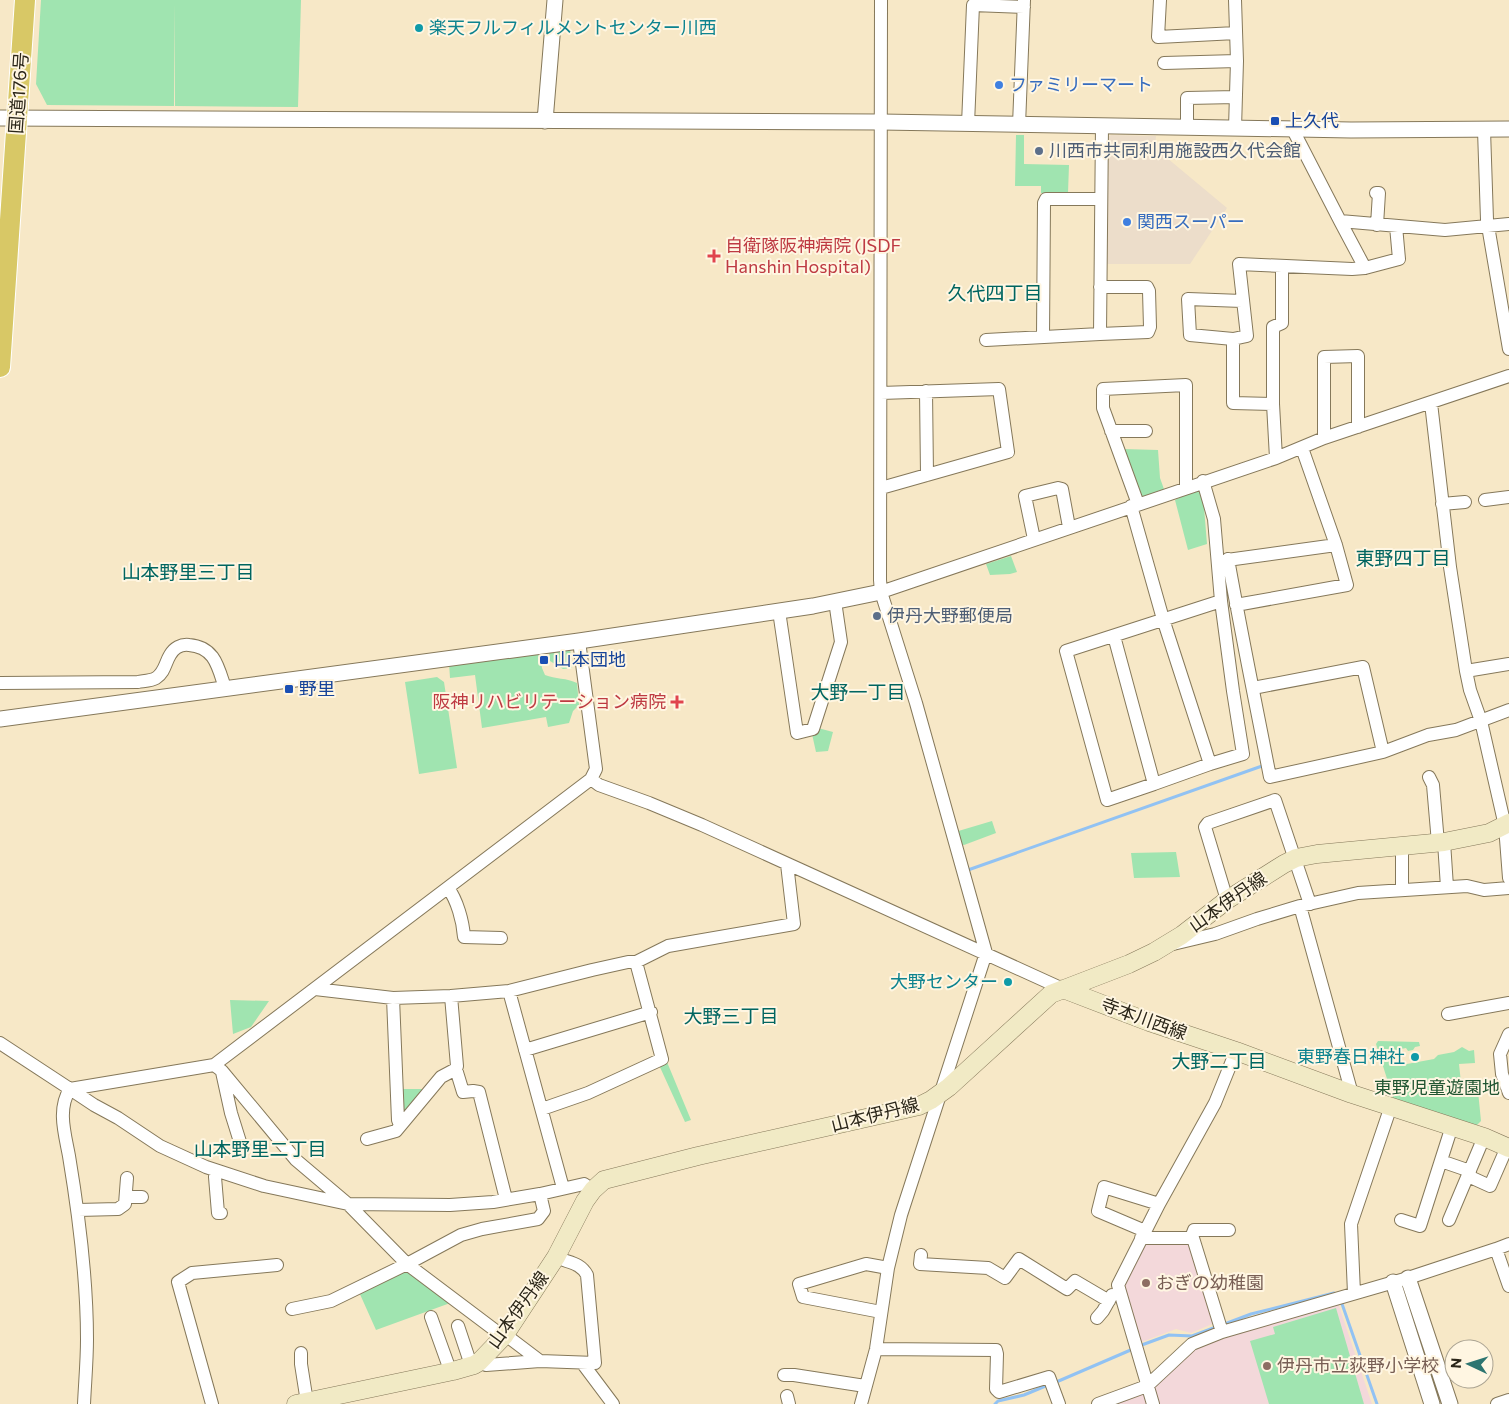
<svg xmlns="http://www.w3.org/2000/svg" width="1509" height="1404" font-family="Commissioner,'Noto Sans JP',sans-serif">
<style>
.commercial{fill:#ecddca}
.education{fill:#f3d8da}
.green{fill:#a0e4b0}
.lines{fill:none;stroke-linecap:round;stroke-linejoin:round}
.stream{stroke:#91c2f3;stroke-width:3}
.minor-casing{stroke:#85785a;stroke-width:14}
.tertiary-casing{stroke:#85785a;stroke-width:17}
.secondary-casing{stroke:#85785a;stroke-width:19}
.trunk-casing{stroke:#fff;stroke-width:22}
.minor{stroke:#fff;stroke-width:12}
.tertiary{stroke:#fff;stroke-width:15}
.secondary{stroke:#f1eac5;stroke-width:18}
.trunk{stroke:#d8c866;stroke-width:20}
.culture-dot{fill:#0f9aa8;stroke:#fff6e2;stroke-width:2}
.shop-dot{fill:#3f7fe0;stroke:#fff6e2;stroke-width:2}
.transit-dot{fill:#1a4fb4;stroke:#fff6e2;stroke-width:2}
.service-dot{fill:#5c6f8a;stroke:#fff6e2;stroke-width:2}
.health-dot{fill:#e0444e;stroke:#fff6e2;stroke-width:2}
.education-dot{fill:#8d6e63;stroke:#fff6e2;stroke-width:2}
.labels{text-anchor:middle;stroke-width:4;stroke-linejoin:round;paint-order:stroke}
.culture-label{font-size:18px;fill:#0d838f;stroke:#fff6e2;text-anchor:end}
.shop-label{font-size:18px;fill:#366cbe;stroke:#fff6e2;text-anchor:start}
.street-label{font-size:18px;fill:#2b2619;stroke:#fff6e2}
.transit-label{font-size:18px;fill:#164399;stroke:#fff6e2;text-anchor:start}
.service-label{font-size:18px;fill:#4e5e75;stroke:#fff6e2;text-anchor:start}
.health-label{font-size:18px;fill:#be3a42;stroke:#fff6e2;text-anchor:start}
.park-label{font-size:18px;fill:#205531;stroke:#fff6e2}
.education-label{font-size:18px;fill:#785e54;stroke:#fff6e2;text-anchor:start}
.neighbourhood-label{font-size:19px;fill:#006560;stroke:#fff6e2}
</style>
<rect width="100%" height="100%" fill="#f7e8c7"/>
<!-- commercial -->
<path class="commercial" d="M 1111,135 L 1156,136 L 1155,148 L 1227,208 L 1190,264 L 1104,264 L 1105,140 Z"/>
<!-- education -->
<path class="education" d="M 1143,1240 L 1190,1240 L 1217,1322 L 1191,1333 L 1176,1329 L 1139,1343 L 1122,1282 Z
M 1338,1303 L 1372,1404 L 1107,1404 L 1193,1348 L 1223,1336 Z"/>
<!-- green -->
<path class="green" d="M 41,0 L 301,0 L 298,107 L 175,106 L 175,3 L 174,106 L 47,105 L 36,84 Z
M 1016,135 L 1024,135 L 1024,164 L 1069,165 L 1068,193 L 1041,193 L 1041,186 L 1015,186 Z
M 1123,449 L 1158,450 L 1160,478 L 1165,492 L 1141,500 Z
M 1195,490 L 1203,495 L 1207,544 L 1188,550 L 1175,500 Z
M 1011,556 L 1017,572 L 1010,574 L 990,575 L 986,564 Z
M 570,648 L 572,668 L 563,669 L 550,661 L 549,652 Z
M 539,651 L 542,668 L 545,675 C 555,679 567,678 577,683 L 579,705 L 573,711 L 569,723 L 548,727 L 546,717 L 482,728 L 475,675 L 450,678 L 449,663 Z
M 437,677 L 444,682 L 457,768 L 419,774 L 405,682 Z
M 818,728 L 833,732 L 828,751 L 816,752 L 812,734 Z
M 992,821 L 996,833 L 964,845 L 959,844 L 955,832 Z
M 1176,852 L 1180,877 L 1134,878 L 1131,853 Z
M 230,1000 L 269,1001 L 251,1027 L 233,1034 Z
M 1378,1041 L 1419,1042 L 1420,1046 L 1415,1047 L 1413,1050 L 1408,1051 L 1406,1048 L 1396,1050 L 1396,1066 L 1434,1059 L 1438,1055 L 1454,1052 L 1462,1047 L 1469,1051 L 1474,1050 L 1475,1063 L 1459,1064 L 1462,1092 L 1478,1091 L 1481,1121 L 1477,1125 L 1472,1124 L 1471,1126 L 1395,1104 L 1376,1044 Z
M 667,1062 L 691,1120 L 685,1122 L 659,1065 Z
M 401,1089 L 424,1089 L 403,1115 Z
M 407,1270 L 420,1282 L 433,1283 L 453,1302 L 376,1330 L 359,1292 Z
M 1336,1308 L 1364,1404 L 1269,1404 L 1250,1341 L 1275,1334 L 1273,1327 Z"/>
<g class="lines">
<!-- stream -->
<path class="stream" d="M 968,870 L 1262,766
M 1341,1301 L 1377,1404
M 1222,1325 L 1251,1314 L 1334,1293
M 1139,1346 L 1169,1335 L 1192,1336 L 1216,1327
M 1054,1383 L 1133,1349
M 995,1404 L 998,1401 L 1024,1395 L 1048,1385"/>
<defs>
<path id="minor" d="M 1160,0 L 1158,37 L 1236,33
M 1235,0 L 1237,61 L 1235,128
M 1164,63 L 1237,61
M 968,124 L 973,5 L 1024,7
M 1019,125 L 1024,0
M 1187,127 L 1187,98 L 1236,97
M 1292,128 L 1340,221 L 1365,268
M 1484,130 L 1487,220 L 1509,349
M 1376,193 L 1379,193 L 1377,225
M 1340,221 L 1445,230 L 1509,224
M 1100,334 L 1148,332 L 1150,327 L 1149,291 L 1147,287 L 1100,287
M 1043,337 L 1044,203 L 1046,199 L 1101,199
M 1233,339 L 1190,335 L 1188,299 L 1242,301
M 986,340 L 1100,334 L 1102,126
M 926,391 L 927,475
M 881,393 L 999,389 L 1008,452 L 881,488
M 1431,403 L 1450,567 L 1466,671 L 1470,690 L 1481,721 L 1505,826 L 1509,878
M 1273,404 L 1273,327 L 1282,323 L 1282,266
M 1111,431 L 1146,431
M 1324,438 L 1324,357 L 1358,356 L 1358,427
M 1276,458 L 1273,404 L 1233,403 L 1233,339 L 1247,336 L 1239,264 L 1352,269 L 1365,268 L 1399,259 L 1396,226
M 1203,481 L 1214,519 L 1221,601 L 1233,691 L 1243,754 L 1210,764
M 1485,500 L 1509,497
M 1138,504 L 1103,408 L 1103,389 L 1186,385 L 1186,487
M 1442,504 L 1465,502
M 1034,539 L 1025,496 L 1058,488 L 1062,489 L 1069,527
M 1228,559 C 1241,632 1256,705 1270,777 L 1383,752 L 1363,667 L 1253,688
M 1220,561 L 1336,545
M 881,592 L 1276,458 L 1324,438 L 1509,376
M 1236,605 L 1347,585 L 1336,545 L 1302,448
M 779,611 L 797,733 L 813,729 L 841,642 L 835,601
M 1114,636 L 1154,784 L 1210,764 L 1163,619 L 1131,506
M 1466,671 L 1509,664
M 0,683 L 138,682 C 143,681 151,681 156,678 C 165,672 165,663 170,655 C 174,648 181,644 189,645 C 215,647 218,667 225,688
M 1383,752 L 1428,735 L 1456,730 L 1509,710
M 1429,777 L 1433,785 L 1438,843
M 591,779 L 599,785 L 649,803 L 702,825 L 1063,989
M 1154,784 L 1107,800 L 1066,651 L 1221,601
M 1444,842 L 1447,887
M 1402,847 L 1402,889
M 448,888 C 457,900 463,921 464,937 L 501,938
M 1227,900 L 1205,827 L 1208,823 L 1275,800 L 1310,904
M 1300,906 L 1352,1094
M 1173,944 L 1215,934 L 1257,919 L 1300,906 L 1358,893 L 1467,886 L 1484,890 L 1509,888
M 315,989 L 393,998 L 451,996 L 509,991 L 592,970 L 628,962 L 636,962 L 668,946 L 794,924 L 787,864
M 509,991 L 563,1188
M 451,996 L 457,1066 L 456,1069
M 393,998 L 398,1120 L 400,1125
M 1448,1014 L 1509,1003
M 1509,1034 L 1500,1054 L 1502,1074 L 1509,1093
M 0,1043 L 70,1089 L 214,1065 L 591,779 L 596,769 L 579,641
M 525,1050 L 651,1012
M 214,1065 L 222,1071 L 296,1160 L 348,1204 L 407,1264 L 500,1334 L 507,1336 L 540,1361 L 486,1365 L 479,1362
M 222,1072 L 231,1113 L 241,1145
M 542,1109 L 588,1093 L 662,1059 L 636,962
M 367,1139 L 396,1131 L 441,1077 L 456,1069 L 463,1092 L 473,1091 L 479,1092 L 506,1199
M 1441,1161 L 1470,1171
M 216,1171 L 215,1177 L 218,1213 L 221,1213
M 1468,1176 L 1490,1186 L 1507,1147
M 127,1197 L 142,1197
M 78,1210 L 118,1209 L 125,1204 L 127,1178
M 1401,1220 L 1420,1226 L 1452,1126
M 1449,1220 L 1484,1137
M 1145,1231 L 1098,1211 L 1104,1187 L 1159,1204
M 1141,1238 L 1193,1238 L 1222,1332
M 1191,1238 L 1194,1230 L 1229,1230
M 1509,1244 L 1496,1249 L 1509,1286
M 921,1255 L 920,1264 L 988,1268 L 1005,1278 L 1019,1259 L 1067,1289 L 1075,1281 L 1109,1301
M 1354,1293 L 1351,1224 L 1391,1106
M 292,1309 L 331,1301 L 407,1264 L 461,1235 L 482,1229 L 538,1219 L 544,1211 L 540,1194
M 881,1312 L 803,1297 L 799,1284 L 866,1264 L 888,1268
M 431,1317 L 450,1370
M 1097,1318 L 1103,1311 L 1112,1295
M 458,1326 L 471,1365
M 876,1349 L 996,1350 L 997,1354 L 996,1389 L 999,1392 L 1049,1377 L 1059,1404
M 301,1353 L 301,1364 L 307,1402
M 540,1361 L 595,1363 L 587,1275 C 580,1262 568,1263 556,1257
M 583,1364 L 613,1404
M 784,1375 L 794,1375 L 865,1386
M 787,1396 L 789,1404
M 84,1404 C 85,1382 87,1361 87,1339 C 87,1278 79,1216 69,1156 C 65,1134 57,1109 70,1089 L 94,1105 L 118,1118 L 160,1146 L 206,1167 L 264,1186 L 348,1204 L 450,1205 L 493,1202 L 540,1194 L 584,1184 L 593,1190
M 212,1404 L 178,1282 L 192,1273 L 277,1265
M 861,1404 L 876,1349 L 888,1268 L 901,1215 L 986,953 L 916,703 L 881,592 L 880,580 L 881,0
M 1098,1404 L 1147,1386 L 1192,1344 L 1222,1332 L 1408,1278 L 1496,1249
M 1153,1404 L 1118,1285 L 1159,1204 L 1215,1103 L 1236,1051
M 1497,1404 L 1509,1400"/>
<path id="tertiary" d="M 0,118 L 881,122 L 1351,130 L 1509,129
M 545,121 L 555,0
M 0,719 L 579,641 L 813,606 L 881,592
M 1408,1278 L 1450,1404
M 1393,1282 L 1432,1404"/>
<path id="secondary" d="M 1063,989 L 1149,1022 L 1236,1051 L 1352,1094 L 1484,1137 L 1509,1148
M 296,1404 L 453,1371 L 474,1365 L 479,1362 L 504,1336 L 556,1257 L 585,1201 L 593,1190 L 604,1180 L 698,1156 L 919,1106 L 931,1100 L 949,1087 L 1051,994 L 1129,964 L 1154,952 L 1182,935 L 1227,900 L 1284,864 L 1296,858 L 1317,854 L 1444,842 L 1489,833 L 1509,823"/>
<path id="trunk" d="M 0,367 L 25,0"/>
</defs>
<!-- minor casing -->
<use href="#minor" class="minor-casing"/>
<!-- tertiary casing -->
<use href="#tertiary" class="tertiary-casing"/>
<!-- secondary casing -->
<use href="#secondary" class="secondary-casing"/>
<!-- trunk casing -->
<use href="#trunk" class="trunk-casing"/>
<!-- minor -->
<use href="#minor" class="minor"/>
<!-- tertiary -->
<use href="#tertiary" class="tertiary"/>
<!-- secondary -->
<use href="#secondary" class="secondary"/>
<!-- trunk -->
<use href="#trunk" class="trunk"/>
</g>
<!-- markers -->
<g class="culture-dot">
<circle cx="419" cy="28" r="5"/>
<circle cx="1008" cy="982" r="5"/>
<circle cx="1415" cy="1057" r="5"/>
</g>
<g class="shop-dot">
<circle cx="999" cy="85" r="5"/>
<circle cx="1127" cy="222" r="5"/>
</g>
<g class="transit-dot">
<rect x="1270" y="116" width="10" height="10" rx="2.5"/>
<rect x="539" y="655" width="10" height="10" rx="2.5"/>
<rect x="284" y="684" width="10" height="10" rx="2.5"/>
</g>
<g class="service-dot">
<circle cx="1039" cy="151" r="5"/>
<circle cx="877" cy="616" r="5"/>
</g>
<g class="health-dot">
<path d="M711.5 248.5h5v5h5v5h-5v5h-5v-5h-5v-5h5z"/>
<path d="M674.5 694.5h5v5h5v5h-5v5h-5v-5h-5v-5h5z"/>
</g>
<g class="education-dot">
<circle cx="1146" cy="1283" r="5"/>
<circle cx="1267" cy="1366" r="5"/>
</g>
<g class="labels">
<!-- culture labels -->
<g class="culture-label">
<text x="429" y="34" text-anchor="start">楽天フルフィルメントセンター川西</text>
<text x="998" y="988">大野センター</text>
<text x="1405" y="1063">東野春日神社</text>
</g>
<!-- shop labels -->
<g class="shop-label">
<text x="1009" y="91">ファミリーマート</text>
<text x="1137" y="228">関西スーパー</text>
</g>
<!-- street labels -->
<g class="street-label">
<text transform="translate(19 93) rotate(-86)" y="6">国道176号</text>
<text transform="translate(1228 902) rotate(-35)" y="6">山本伊丹線</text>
<text transform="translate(1144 1019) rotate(20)" y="6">寺本川西線</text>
<text transform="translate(875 1115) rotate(-14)" y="6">山本伊丹線</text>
<text transform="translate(518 1310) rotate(-54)" y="6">山本伊丹線</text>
</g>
<!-- transit labels -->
<g class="transit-label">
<text x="1285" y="127">上久代</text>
<text x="554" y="666">山本団地</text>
<text x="299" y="695">野里</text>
</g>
<!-- service labels -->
<g class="service-label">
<text x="1049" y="157">川西市共同利用施設西久代会館</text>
<text x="887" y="622">伊丹大野郵便局</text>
</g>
<!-- health labels -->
<g class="health-label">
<text x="725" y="252">自衛隊阪神病院 (JSDF<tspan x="725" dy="21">Hanshin Hospital)</tspan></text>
<text x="666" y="708" text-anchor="end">阪神リハビリテーション病院</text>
</g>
<!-- park labels -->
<g class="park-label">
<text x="1437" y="1094">東野児童遊園地</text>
</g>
<!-- education labels -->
<g class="education-label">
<text x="1156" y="1289">おぎの幼稚園</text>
<text x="1277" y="1372">伊丹市立荻野小学校</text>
</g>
<!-- neighbourhood labels -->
<g class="neighbourhood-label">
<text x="995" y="300">久代四丁目</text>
<text x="1403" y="565">東野四丁目</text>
<text x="188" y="579">山本野里三丁目</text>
<text x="858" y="699">大野一丁目</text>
<text x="731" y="1023">大野三丁目</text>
<text x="1219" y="1068">大野二丁目</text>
<text x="260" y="1156">山本野里二丁目</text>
</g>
</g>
<!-- north arrow -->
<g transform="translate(1469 1364) rotate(274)"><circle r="24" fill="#fff6e2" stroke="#aaa392"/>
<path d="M0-4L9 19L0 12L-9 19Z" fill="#2d7570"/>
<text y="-8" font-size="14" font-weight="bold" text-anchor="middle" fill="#2b2619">N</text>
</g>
</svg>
